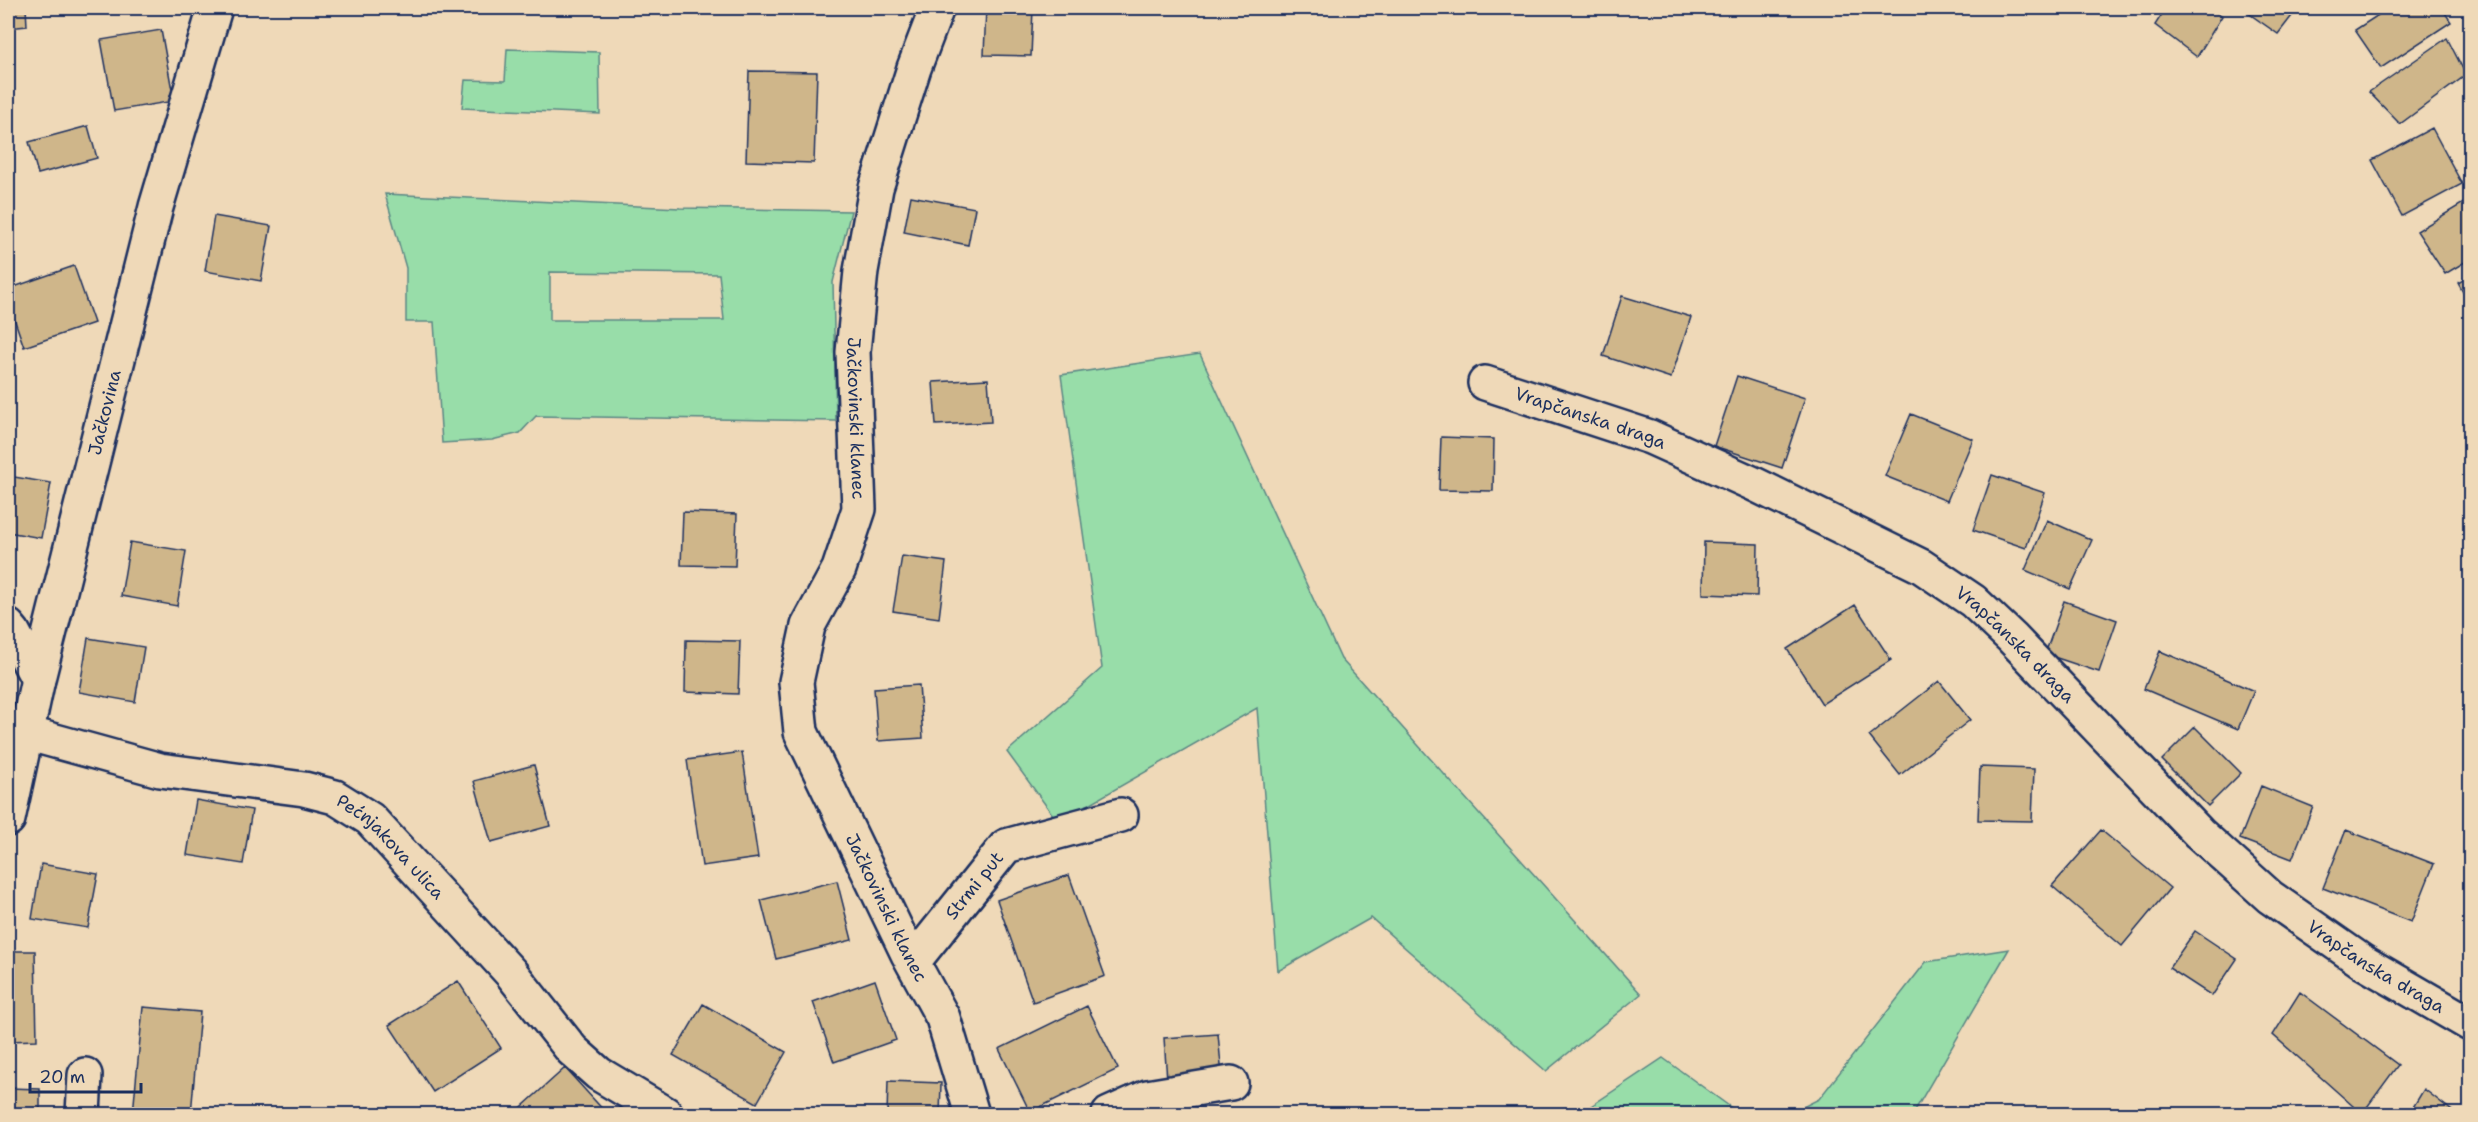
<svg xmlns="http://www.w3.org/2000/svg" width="2478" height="1122" font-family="'Shantell Sans',sans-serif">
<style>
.green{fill:#98dda9;stroke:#5a8684;stroke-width:1.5;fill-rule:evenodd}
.building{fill:#cfb68a;stroke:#1b2f5e;stroke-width:1.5}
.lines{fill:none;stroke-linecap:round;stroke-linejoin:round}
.minor-casing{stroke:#1b2f5e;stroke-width:38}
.minor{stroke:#efd9b8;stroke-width:33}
.labels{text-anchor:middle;stroke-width:5;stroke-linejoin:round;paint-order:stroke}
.street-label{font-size:18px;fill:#1b2f5e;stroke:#efd9b8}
</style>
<rect width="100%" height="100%" fill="#efd9b8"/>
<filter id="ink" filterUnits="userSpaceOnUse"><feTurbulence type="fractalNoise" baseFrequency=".0167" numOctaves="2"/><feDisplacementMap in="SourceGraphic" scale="12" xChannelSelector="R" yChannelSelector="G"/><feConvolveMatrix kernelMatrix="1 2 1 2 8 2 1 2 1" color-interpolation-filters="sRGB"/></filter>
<g filter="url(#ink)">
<!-- green -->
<path class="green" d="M 507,49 L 599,52 L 600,114 L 462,108 L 465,80 L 505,81 Z
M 385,194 L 680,208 L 851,211 L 833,282 L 836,421 L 536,416 L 520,433 L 492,440 L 442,443 L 434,322 L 406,322 L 406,268 ZM 550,272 L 719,274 L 724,320 L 550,320 Z
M 1200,354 L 1341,659 L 1641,994 L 1546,1071 L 1371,918 L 1278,971 L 1257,708 L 1058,822 L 1007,752 L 1102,668 L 1061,375 Z
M 2009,949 L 1913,1114 L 1789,1114 L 1819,1099 L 1926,962 Z
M 1663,1058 L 1740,1114 L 1597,1114 L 1588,1108 Z"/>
<!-- building -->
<path class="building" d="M 8,8 L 26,8 L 27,26 L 8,28 Z
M 132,8 L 182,8 L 133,13 Z
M 986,8 L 1033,8 L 1031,56 L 984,55 Z
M 2166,8 L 2211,8 L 2222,16 L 2197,57 L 2155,25 Z
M 2241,8 L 2298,8 L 2278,34 Z
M 2389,8 L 2442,8 L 2451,22 L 2381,68 L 2355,30 Z
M 161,30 L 174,101 L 114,111 L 101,40 Z
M 2447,38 L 2466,75 L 2400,124 L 2369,92 Z
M 749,71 L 817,72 L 814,163 L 746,161 Z
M 88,126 L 97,158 L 38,174 L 29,142 Z
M 2432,128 L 2462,184 L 2402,216 L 2372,160 Z
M 911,196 L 975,208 L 968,245 L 904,232 Z
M 2470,199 L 2470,259 L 2445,274 L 2417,231 Z
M 214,216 L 271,226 L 261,281 L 205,271 Z
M 74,266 L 94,323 L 24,347 L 8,301 L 8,289 Z
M 2470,276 L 2470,305 L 2458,283 Z
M 1622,296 L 1691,317 L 1671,378 L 1603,356 Z
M 1737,376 L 1805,398 L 1782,468 L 1714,446 Z
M 988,379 L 991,422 L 936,425 L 933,382 Z
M 1911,414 L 1973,439 L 1947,501 L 1885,476 Z
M 1441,437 L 1494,439 L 1493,491 L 1439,490 Z
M 1992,475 L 2045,493 L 2026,548 L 1973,530 Z
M 8,476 L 51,483 L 41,538 L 8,532 Z
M 683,512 L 737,514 L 735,566 L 681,565 Z
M 2047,520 L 2092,540 L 2070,589 L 2025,570 Z
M 130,542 L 186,551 L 177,606 L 121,596 Z
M 1704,542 L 1758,544 L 1757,596 L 1703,594 Z
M 902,556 L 946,562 L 939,618 L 893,611 Z
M 2064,601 L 2117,620 L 2099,672 L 2045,654 Z
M 1855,605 L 1891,660 L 1822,704 L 1787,649 Z
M 88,638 L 144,647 L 135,702 L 79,692 Z
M 686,640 L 740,641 L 738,694 L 685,692 Z
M 2160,651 L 2254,691 L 2238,729 L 2144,689 Z
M 1939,681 L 1970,720 L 1900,775 L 1869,736 Z
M 919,685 L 923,738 L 878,741 L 874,688 Z
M 2195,727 L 2241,773 L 2208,806 L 2162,760 Z
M 742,752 L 758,858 L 702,866 L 687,760 Z
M 534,765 L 550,826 L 491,842 L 474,781 Z
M 1980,767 L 2034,769 L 2032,821 L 1978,820 Z
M 2261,786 L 2313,807 L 2292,859 L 2240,839 Z
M 196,800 L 252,810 L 243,864 L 187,855 Z
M 2101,830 L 2170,888 L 2122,946 L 2052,886 Z
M 2346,830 L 2434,864 L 2411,922 L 2323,888 Z
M 41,864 L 98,874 L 88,928 L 32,919 Z
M 1069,875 L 1105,976 L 1033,1002 L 997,900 Z
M 837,881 L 852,940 L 776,959 L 761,900 Z
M 2195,931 L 2237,959 L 2212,996 L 2169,968 Z
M 8,951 L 35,951 L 37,1040 L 8,1041 Z
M 875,980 L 896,1040 L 834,1062 L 813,1002 Z
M 458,981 L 501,1048 L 433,1092 L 389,1025 Z
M 2300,992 L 2398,1065 L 2362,1114 L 2273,1035 Z
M 703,1004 L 786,1052 L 757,1103 L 673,1055 Z
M 1087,1006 L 1118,1069 L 1030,1112 L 999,1049 Z
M 143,1007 L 200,1012 L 191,1114 L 133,1114 Z
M 1218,1034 L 1222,1076 L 1167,1080 L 1164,1038 Z
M 565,1068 L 607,1114 L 514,1114 Z
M 888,1081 L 941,1083 L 940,1114 L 887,1114 Z
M 8,1088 L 40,1089 L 40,1114 L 8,1114 Z
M 2424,1089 L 2456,1114 L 2409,1114 Z"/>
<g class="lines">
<defs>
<g id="minor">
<path id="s1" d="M 937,8 L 914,68 L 876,188 L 861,271 L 853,352 L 859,509 L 839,569 L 808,626 L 796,682 L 801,732 L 908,954 L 943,1018 L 972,1114"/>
<path id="s2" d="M 1485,383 L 1650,437 L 1754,484 L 1921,566 L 1973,601 L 2012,638 L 2199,833 L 2270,897 L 2363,962 L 2470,1024"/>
<path d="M 8,626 L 13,632 L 38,679"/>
<path id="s3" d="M 8,728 L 160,770 L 304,789 L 335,797 L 370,819 L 511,973 L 572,1050 L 599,1074 L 666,1114"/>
<path id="s4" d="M 8,819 L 38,679 L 156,207 L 215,8"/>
<path id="s5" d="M 913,962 L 1006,846 L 1121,815"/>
<path d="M 83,1114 L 85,1075"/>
<path d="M 1109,1114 L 1147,1097 L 1231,1083"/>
</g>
</defs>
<!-- minor casing -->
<use href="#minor" class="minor-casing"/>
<!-- minor -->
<use href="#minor" class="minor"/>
</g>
</g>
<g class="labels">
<!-- street labels -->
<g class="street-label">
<text dy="6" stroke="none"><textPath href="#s4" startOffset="418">Jačkovina</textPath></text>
<text dy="6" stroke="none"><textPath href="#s1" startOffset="422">Jačkovinski klanec</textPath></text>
<text dy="6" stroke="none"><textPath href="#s2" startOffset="111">Vrapčanska draga</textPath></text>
<text dy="6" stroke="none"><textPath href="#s2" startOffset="597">Vrapčanska draga</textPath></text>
<text dy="6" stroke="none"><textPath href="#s3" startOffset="410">Pećnjakova ulica</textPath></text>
<text dy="6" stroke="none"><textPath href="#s5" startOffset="98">Strmi put</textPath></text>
<text dy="6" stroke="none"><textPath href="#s1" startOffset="944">Jačkovinski klanec</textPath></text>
<text dy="6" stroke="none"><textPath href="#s2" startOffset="1083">Vrapčanska draga</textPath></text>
</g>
</g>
<!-- margin -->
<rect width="2478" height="1122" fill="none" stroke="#efd9b8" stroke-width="30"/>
<rect x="15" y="15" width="2448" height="1092" fill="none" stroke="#1b2f5e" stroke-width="2" filter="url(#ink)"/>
<!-- scale -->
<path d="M30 1083v9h111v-9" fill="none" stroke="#1b2f5e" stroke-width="3"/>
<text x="39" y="1083" font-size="18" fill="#1b2f5e" stroke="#efd9b8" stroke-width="4.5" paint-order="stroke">20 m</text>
</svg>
